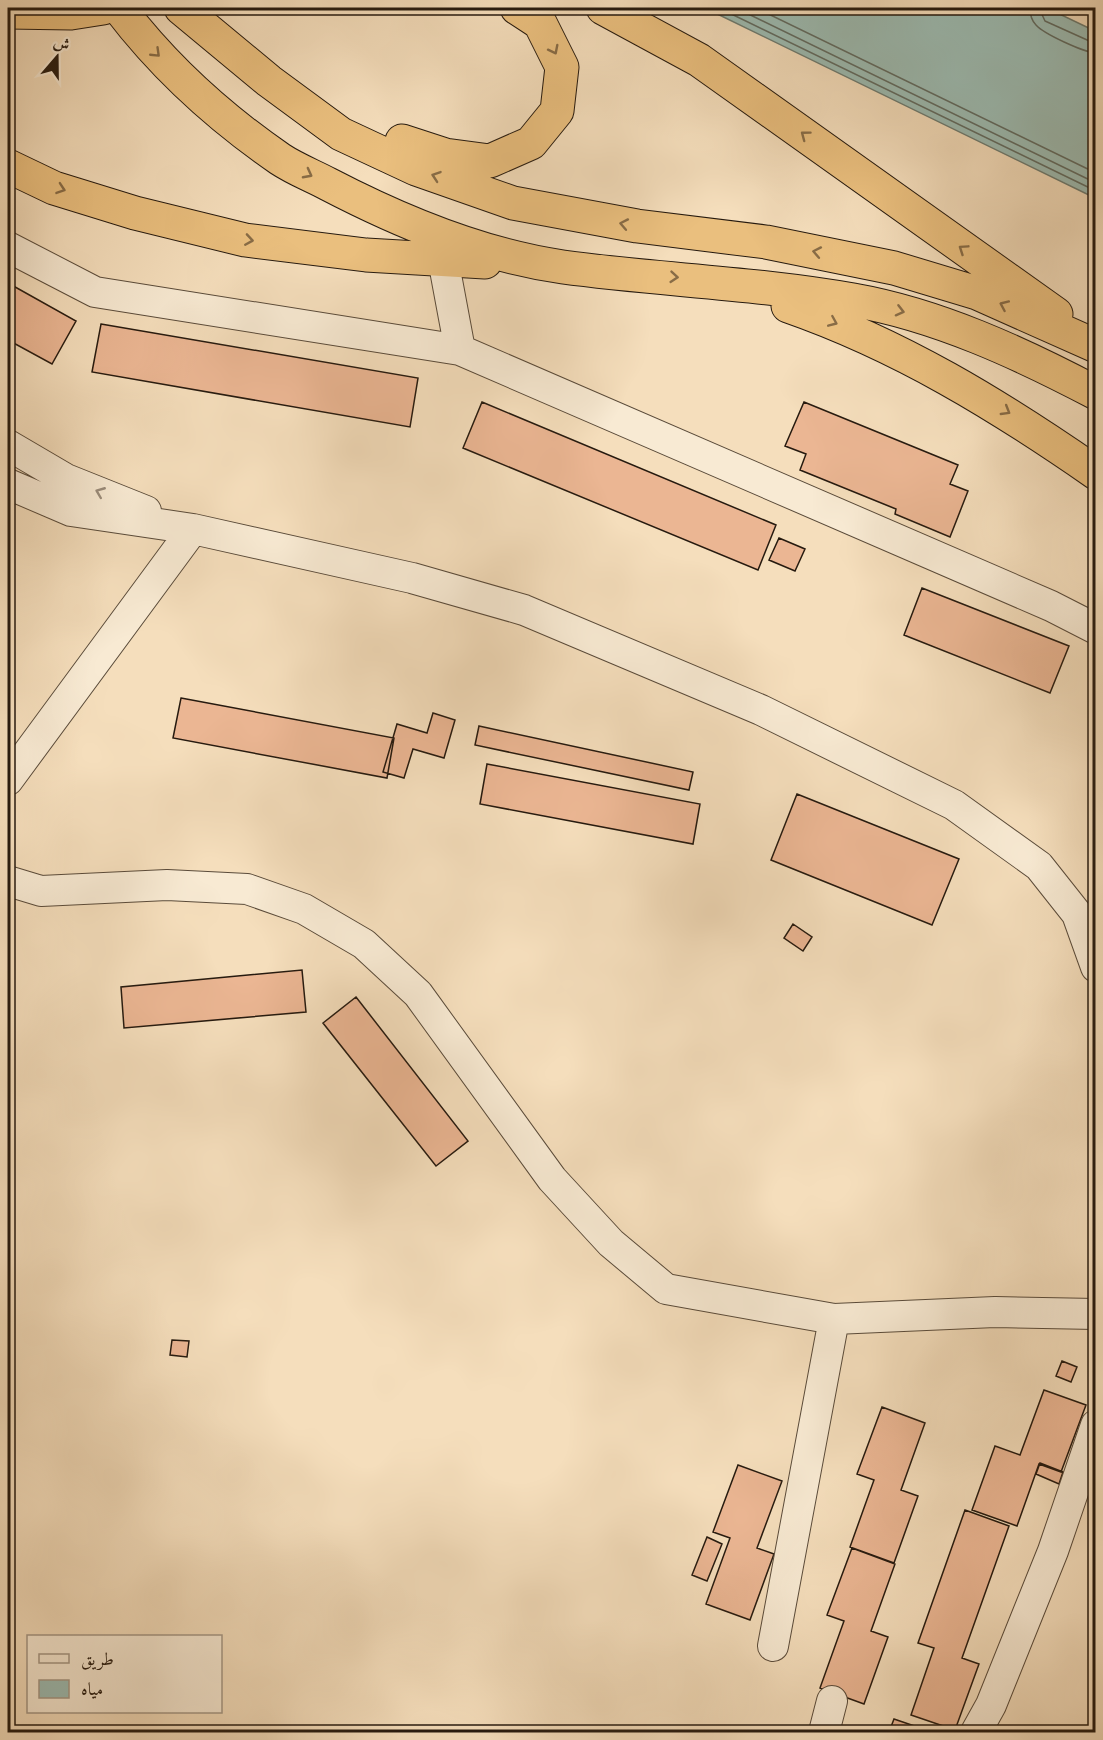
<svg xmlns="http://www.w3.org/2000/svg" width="1103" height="1740" font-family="'IM FELL DW Pica',Amiri,serif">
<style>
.water{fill:#9cbcb3;stroke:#6d7b71;stroke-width:1.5}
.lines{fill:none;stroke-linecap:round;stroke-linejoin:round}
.shore{stroke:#616b61;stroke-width:1.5}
.building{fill:#ebb693;stroke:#261a0f;stroke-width:1.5}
.minor-casing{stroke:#5a4b3a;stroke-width:32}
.highway-casing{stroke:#261a0f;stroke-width:35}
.minor{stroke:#f8ead3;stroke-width:30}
.highway{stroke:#eabf7e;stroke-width:33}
.oneway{stroke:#886c46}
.oneway2{stroke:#9a8c7b}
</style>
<rect width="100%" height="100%" fill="#f5debc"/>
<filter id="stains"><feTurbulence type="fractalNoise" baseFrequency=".00333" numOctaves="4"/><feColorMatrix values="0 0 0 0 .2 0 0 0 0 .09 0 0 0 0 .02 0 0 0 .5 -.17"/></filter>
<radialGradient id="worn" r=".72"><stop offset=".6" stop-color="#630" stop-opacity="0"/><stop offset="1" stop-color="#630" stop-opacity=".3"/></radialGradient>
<!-- water -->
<path class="water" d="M 705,8 L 1047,8 L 1095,31 L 1095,198 Z"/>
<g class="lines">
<!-- shore -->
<path class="shore" d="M 719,8 L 1096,191
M 736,8 L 1096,183
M 756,8 L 1096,173
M 1030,8 C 1030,14 1031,20 1036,25 C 1044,34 1083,52 1096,53
M 1039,8 L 1045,21 L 1096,44"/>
</g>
<!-- building -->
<path class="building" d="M 8,283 L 76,321 L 52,364 L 8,340 Z
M 101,324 L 418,378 L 410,427 L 92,372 Z
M 482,402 L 776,525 L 758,570 L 463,448 Z
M 804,402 L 958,465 L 950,484 L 968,491 L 950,537 L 895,514 L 896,509 L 800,470 L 806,454 L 785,446 Z
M 779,538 L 805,549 L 795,571 L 769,560 Z
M 922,588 L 1069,646 L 1050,693 L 904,635 Z
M 181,698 L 394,738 L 387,778 L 173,738 Z
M 433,713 L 455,720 L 444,758 L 413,749 L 404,778 L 383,772 L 397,724 L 427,733 Z
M 479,726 L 693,772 L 689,790 L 475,745 Z
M 487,764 L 700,804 L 693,844 L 480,804 Z
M 797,794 L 959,859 L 932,925 L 771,860 Z
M 793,924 L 812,937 L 803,951 L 784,938 Z
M 302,970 L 306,1012 L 124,1028 L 121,987 Z
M 356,997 L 468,1141 L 436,1166 L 323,1023 Z
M 172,1340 L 189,1341 L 187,1357 L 170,1355 Z
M 1062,1361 L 1077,1367 L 1071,1382 L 1056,1376 Z
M 1044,1390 L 1086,1405 L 1061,1472 L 1039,1464 L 1017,1526 L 972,1510 L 995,1446 L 1020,1455 Z
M 882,1407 L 925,1423 L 901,1490 L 918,1496 L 894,1563 L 850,1547 L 874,1480 L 857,1474 Z
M 1040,1463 L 1063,1472 L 1059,1484 L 1036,1474 Z
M 738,1465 L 782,1481 L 757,1548 L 774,1554 L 750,1620 L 706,1604 L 730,1538 L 713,1532 Z
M 965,1510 L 1009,1526 L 962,1658 L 979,1664 L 955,1730 L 911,1715 L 934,1648 L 918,1643 Z
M 707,1537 L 722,1544 L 707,1581 L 692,1575 Z
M 852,1548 L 895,1564 L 871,1631 L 888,1637 L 864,1704 L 820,1688 L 844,1621 L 827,1615 Z
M 894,1719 L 932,1732 L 889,1732 Z"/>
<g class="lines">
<defs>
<path id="minor" d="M 8,247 L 95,292 L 460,350 L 1051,606 L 1096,629
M 443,259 L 460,350
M 8,445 L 66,479 L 146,511
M 8,484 L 71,511 L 193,529 L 412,578 L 524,610 L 761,710 L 954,805 L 1039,866 L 1077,914 L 1096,967
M 8,780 L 193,529
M 8,881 L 41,891 L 167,885 L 247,889 L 304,909 L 364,944 L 418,994 L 552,1179 L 611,1243 L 666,1289 L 834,1319 L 995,1312 L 1096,1314
M 773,1646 L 834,1319
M 824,1732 L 832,1701
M 976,1732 L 991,1705 L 1053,1551 L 1096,1425"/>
<path id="highway" d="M 119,8 C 164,67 219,117 280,159 C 295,169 313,176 328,184 C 401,222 480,255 563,267 C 659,280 757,283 853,300 C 938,315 1020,353 1096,393
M 181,8 L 269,81 L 341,134 L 416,169 L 513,203 L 637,226 L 766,242 L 894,268 L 977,293 L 1096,346
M 603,8 L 699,60 L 1056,314
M 8,12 L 71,13 L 103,8
M 402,141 L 445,155 L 490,161 L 531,143 L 557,111 L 562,67 L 540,23 L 517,8
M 8,166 L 54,188 L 135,213 L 245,240 L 366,255 L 485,262
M 788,306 C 900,345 998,405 1096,473"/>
</defs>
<!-- minor casing -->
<use href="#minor" class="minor-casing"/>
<!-- highway casing -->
<use href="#highway" class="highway-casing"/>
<!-- minor -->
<use href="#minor" class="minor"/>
<!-- highway -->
<use href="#highway" class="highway"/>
</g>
<!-- one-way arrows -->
<defs><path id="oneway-chevron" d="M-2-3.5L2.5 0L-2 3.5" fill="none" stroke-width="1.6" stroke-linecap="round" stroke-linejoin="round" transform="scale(1.5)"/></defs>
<g class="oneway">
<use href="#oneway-chevron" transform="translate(554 50) rotate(63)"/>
<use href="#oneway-chevron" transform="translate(156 53) rotate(44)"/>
<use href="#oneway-chevron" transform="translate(805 135) rotate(-143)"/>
<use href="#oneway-chevron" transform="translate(308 174) rotate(28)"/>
<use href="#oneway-chevron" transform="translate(436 176) rotate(-161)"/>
<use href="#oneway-chevron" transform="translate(61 189) rotate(19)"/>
<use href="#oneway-chevron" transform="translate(624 224) rotate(-169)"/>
<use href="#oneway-chevron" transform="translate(249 240) rotate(9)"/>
<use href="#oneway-chevron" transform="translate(963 249) rotate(-146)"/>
<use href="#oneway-chevron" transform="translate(817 252) rotate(-169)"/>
<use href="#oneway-chevron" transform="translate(674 277) rotate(5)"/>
<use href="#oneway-chevron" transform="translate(1004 305) rotate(-156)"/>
<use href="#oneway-chevron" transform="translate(900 311) rotate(14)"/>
<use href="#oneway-chevron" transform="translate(833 322) rotate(23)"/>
<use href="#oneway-chevron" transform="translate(1006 411) rotate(31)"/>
</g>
<use class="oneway2" href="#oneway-chevron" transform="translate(100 492) rotate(-158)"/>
<!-- margin -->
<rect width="1103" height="1740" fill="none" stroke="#f5debc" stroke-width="30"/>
<rect x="9" y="9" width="1085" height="1722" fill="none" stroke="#261a0f" stroke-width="3"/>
<rect x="15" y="15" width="1073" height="1710" fill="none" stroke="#261a0f" stroke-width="1.5"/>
<!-- legend -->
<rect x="27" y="1635" width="195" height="78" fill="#f8ead3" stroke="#a49785" stroke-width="1.5"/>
<rect x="39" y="1654" width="30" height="9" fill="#f8ead3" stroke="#a49785" stroke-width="1.5"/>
<text x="81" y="1665" font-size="18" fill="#261a0f">طريق</text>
<rect x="39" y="1680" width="30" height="18" fill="#9cbcb3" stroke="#a49785" stroke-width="1.5"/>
<text x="81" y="1695" font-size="18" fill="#261a0f">مياه</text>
<!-- north arrow -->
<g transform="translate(57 57) rotate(20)" stroke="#f8ead3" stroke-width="4.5" paint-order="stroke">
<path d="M0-4.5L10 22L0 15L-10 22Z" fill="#261a0f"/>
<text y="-9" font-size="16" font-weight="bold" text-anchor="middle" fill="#261a0f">ش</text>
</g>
<rect width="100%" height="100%" filter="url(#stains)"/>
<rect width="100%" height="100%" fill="url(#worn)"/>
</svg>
